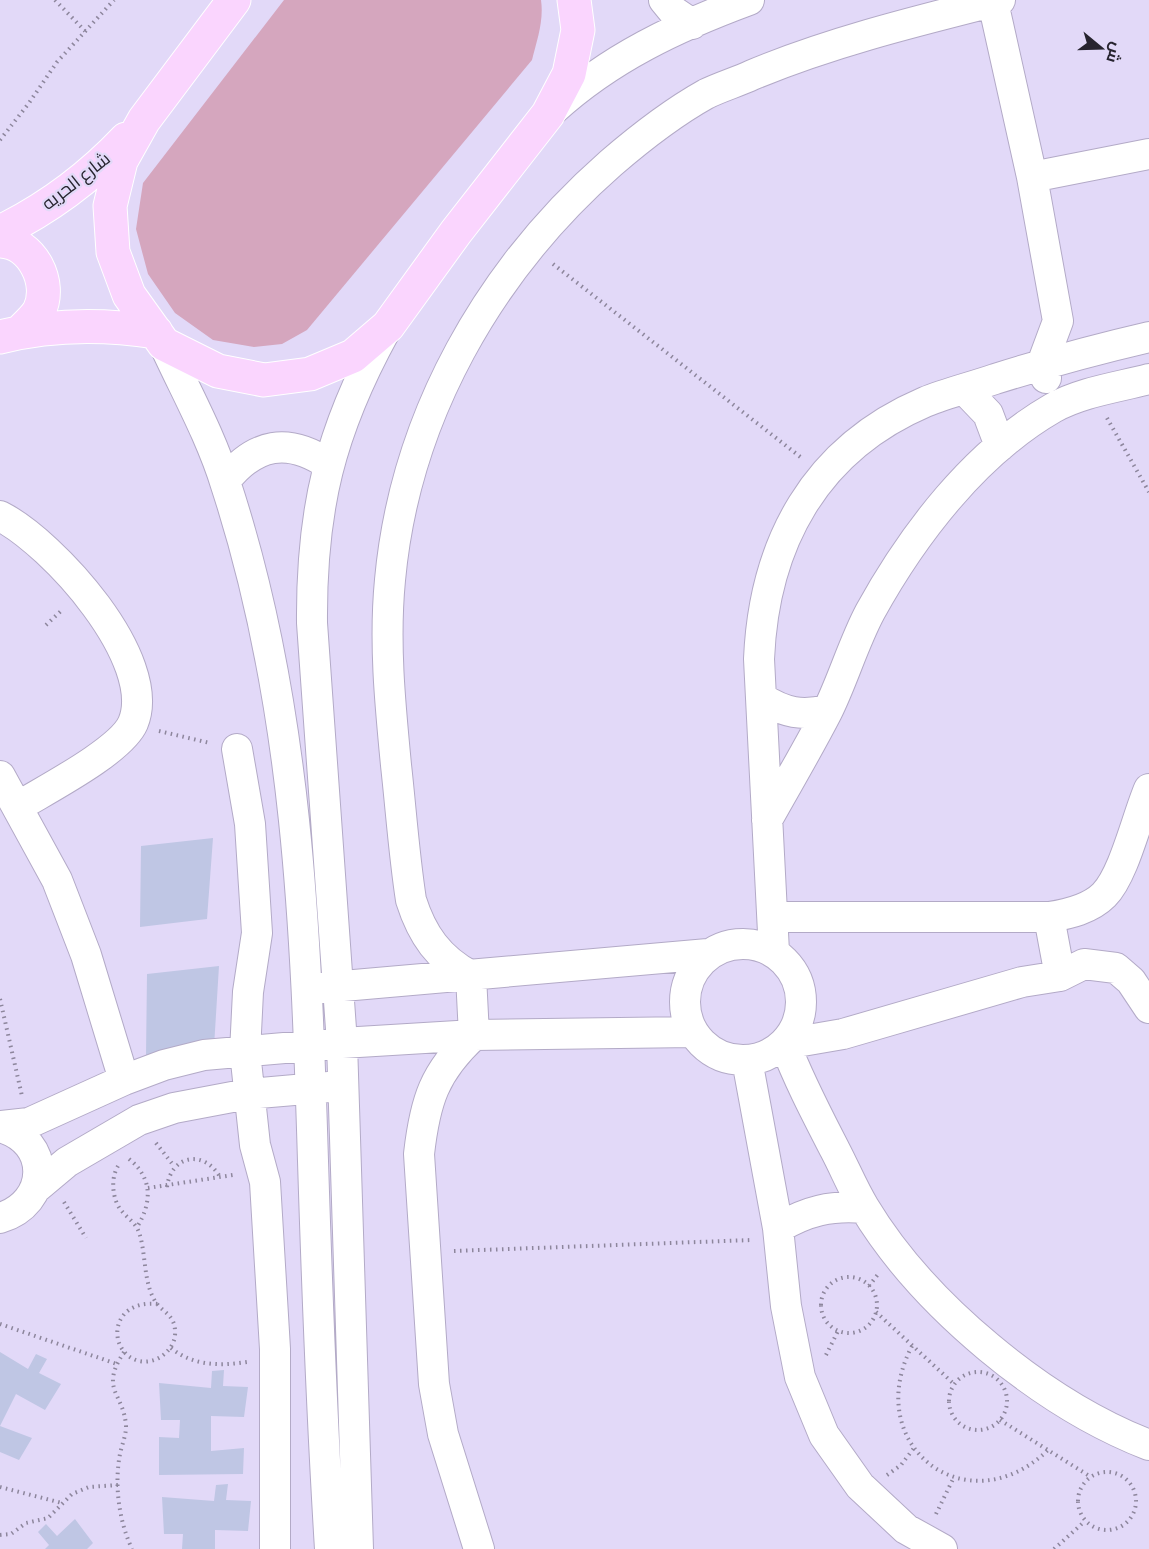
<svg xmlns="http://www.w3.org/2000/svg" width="1149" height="1549" font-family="'Crimson Pro',Cairo,serif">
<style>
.green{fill:#d5a6be}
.building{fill:#bfc6e4}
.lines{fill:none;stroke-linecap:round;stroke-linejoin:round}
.minor-casing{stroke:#b3aac7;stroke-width:32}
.major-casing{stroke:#fff;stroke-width:35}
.path{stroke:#8d869c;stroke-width:4;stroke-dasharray:1.5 4.5;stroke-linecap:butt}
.minor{stroke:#fff;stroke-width:30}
.major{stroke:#fad5fe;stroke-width:33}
.labels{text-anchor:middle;stroke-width:4.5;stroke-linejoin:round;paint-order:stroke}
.street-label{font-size:18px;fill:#27242f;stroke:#e2d9f8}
</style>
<rect width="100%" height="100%" fill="#e2d9f8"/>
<!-- green -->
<path class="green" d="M 284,0 L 541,0 C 544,21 537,40 532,60 L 307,330 L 282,344 L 254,347 L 213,340 L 175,313 L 148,274 L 136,229 L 143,183 Z"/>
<!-- building -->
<path class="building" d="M 213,838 L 207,919 L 140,927 L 141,846 Z
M 219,966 L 214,1047 L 146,1056 L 147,974 Z
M 0,1352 L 28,1369 L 36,1354 L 47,1359 L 39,1373 L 61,1384 L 45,1410 L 16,1394 L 0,1426 L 32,1438 L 19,1460 L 0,1452 Z
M 224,1370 L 223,1386 L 248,1387 L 244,1417 L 211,1416 L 211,1451 L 244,1448 L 243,1474 L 159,1475 L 159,1437 L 179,1438 L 180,1420 L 161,1420 L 159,1383 L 211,1388 L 212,1371 Z
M 228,1484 L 226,1500 L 251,1501 L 248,1531 L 215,1530 L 215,1549 L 182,1549 L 183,1534 L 164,1534 L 162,1497 L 214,1501 L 216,1485 Z
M 75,1519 L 93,1543 L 87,1549 L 45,1549 L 49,1545 L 38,1532 L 46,1524 L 57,1536 Z"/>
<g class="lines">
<defs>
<path id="minor" d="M 664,0 L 673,11 L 692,24
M 993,2 L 1032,177 L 1058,321 L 1042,364 L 1046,378
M 553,110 C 610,58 676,27 749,0
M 1032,177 L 1149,154
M 164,344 C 185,390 211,436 226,485 C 298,705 306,931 313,1161 C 317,1290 322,1420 330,1549
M 964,389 L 988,414 L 1000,446
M 225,481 C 255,443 288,437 328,464
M 0,516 C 53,543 159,660 133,723 C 121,751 45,790 19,806
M 763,699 C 785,713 802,716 827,710
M 237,749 L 250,824 L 257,933 L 248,992 L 245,1052 L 255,1145 L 265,1182 L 275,1349 L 275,1549
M 0,776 L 57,880 L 86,955 L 124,1080
M 767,820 C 787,784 808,749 827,712 C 843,680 853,644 870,612 C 913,534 975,453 1053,408 C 1081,392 1119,387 1149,379
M 773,917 L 1049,917 C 1069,914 1090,909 1104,895 C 1124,875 1137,817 1149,789
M 1049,917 L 1060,976
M685 1002a58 58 0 1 1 116 0a58 58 0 1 1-116 0Z
M 774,952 L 759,659 C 764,543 815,449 925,402 C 947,393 972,387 995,379 C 1046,363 1097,349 1149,337
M 320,988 L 708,954
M 1149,1008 L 1131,981 L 1116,968 L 1084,964 L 1060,976 L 1022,982 L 843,1034 L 785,1044 C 799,1081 817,1115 835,1150 C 845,1169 853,1189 864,1207 C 923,1305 1043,1404 1149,1445
M 747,1060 L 778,1228 L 786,1306 L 800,1377 L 824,1435 L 860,1486 L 906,1529 L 942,1549
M 0,1126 L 29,1123 L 124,1080 L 164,1065 L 204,1055 L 342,1043 L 474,1035 L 693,1032
M 0,1127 C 52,1141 50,1203 0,1218
M 36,1188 L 67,1162 L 139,1120 L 174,1108 L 248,1094 L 329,1087
M 778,1228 C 807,1211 831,1205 864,1208
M 358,1549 L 342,1043 L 312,623 C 311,509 330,431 385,331
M 479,1549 L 443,1434 L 434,1384 L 419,1154 C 425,1101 434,1072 474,1035 L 471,976 C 439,959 422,935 411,900 C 404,855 401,810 396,765 C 390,703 384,642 390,580 C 405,417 489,270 611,163 C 640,138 672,113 706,94 C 720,87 737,82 752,75 C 831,42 917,21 1000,0"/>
<path id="major" d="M 234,0 L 144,120 L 121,161 L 110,206 L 113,252 L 129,295 L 164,344 L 218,371 L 264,380 L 310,374 L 353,356 L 388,326 L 456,232 L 548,114 L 569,74 L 578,30 L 574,0
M 0,232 C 49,208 89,178 126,139
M 0,241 C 32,242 53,283 39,311 C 35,318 26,326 20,332
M 0,337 C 51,324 105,324 156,332"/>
</defs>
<!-- minor casing -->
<use href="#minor" class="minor-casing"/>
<!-- major casing -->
<use href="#major" class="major-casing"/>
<!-- path -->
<path class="path" d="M 55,0 L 85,31
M 0,140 L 29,103 L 57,62 L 114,0
M 553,264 L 803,459
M 1107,418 L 1149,492
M 46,625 L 62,610
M 159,731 L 210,743
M 0,999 L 22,1096
M 156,1143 L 174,1166
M 129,1159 C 153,1178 152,1203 137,1227
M 118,1166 C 112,1176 112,1190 116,1201 C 120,1214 133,1219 138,1230 C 147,1251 142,1286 158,1305 C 165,1313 174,1316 175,1330 C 177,1348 158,1365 139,1361 C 107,1353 108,1299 158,1304
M 167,1187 C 171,1155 204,1149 220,1177
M 148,1188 L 233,1175
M 64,1202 L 86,1238
M 454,1251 L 752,1240
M821 1305a28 28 0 1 1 56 0a28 28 0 1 1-56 0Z
M 869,1286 L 879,1273
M 876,1312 L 954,1384
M 0,1324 L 117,1364
M 912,1346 C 860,1445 967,1528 1048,1450
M 171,1348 C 193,1366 220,1366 247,1362
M 124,1352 C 99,1390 124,1393 126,1426 C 126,1436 122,1444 120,1454 C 114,1485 119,1521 132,1549
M 826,1355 L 838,1331
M949 1401a29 29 0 1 1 58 0a29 29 0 1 1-58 0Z
M 1000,1420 L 1091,1477
M1078 1501a29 29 0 1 1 58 0a29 29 0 1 1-58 0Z
M 887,1475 L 901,1465 L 914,1448
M 0,1487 L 62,1503
M 936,1514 L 954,1477
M 0,1535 L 11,1534 L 26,1523 L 48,1518 L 72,1494 L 89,1487 L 118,1485
M 1054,1549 L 1085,1521"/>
<!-- minor -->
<use href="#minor" class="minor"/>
<!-- major -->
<use href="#major" class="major"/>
</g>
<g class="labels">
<!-- street labels -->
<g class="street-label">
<text transform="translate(76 181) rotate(-38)" y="6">شارع الحريه</text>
</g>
</g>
<!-- north arrow -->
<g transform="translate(1101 48) rotate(109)" stroke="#e2d9f8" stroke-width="4.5" paint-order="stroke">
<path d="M0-4.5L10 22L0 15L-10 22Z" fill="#27242f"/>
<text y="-9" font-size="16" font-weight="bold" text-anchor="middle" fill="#27242f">ش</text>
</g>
</svg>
